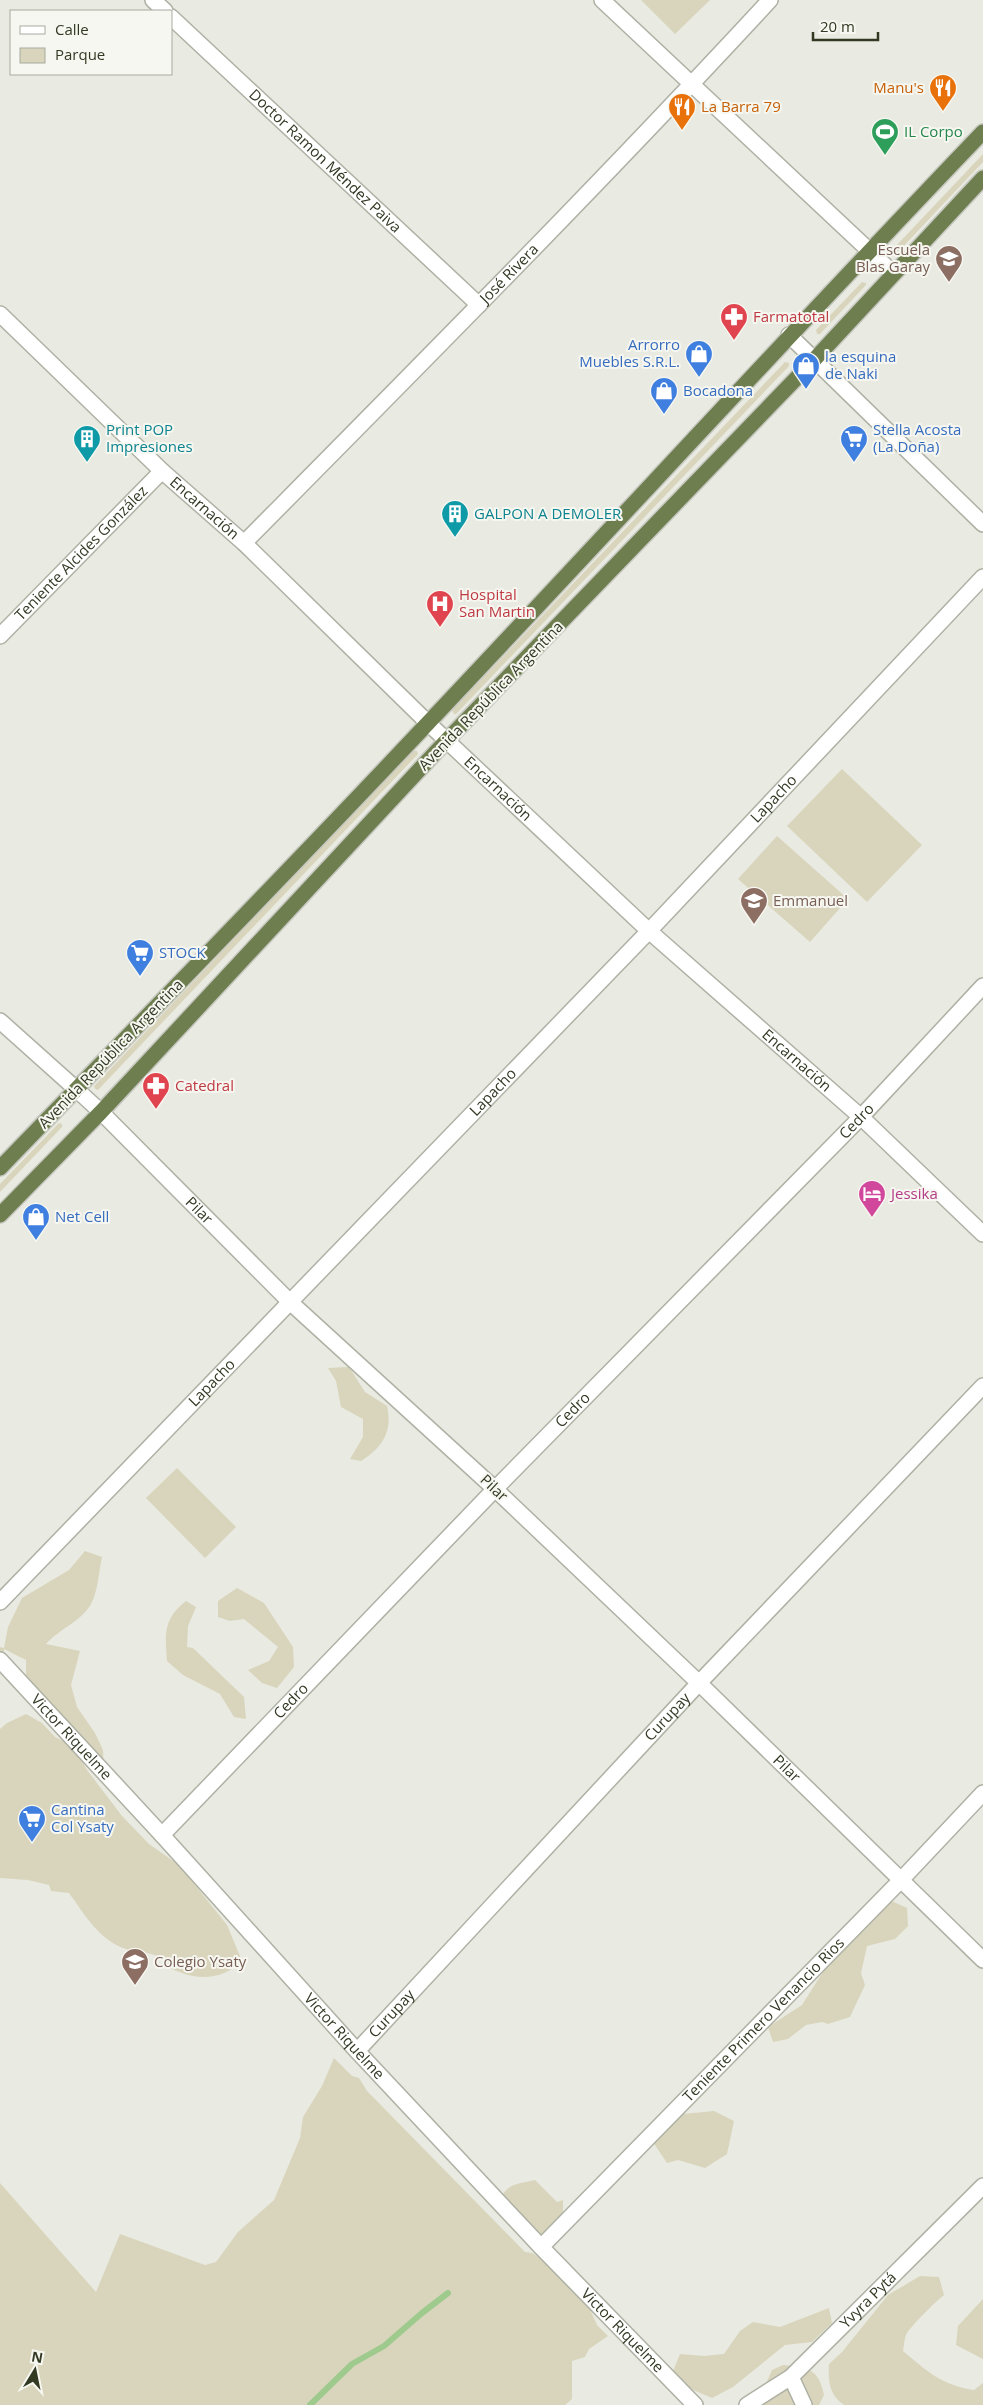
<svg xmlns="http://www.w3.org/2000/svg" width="983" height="2405" font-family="'Open Sans',sans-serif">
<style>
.green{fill:#d9d5bc}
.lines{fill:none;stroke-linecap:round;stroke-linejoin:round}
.stream{stroke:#9eca8e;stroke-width:6}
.minor-casing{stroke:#aeb1a4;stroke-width:18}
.tertiary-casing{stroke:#aeb1a4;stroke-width:18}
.trunk-casing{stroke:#c6c8c1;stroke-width:18}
.minor{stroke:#fff;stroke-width:15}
.tertiary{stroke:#fff;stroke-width:15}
.trunk{stroke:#6e7e4e;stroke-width:15}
.labels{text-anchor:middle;stroke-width:4;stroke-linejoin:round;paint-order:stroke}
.food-label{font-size:15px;fill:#c56008;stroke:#f7f7f1;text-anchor:end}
.leisure-label{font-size:15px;fill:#27864d;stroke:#f7f7f1;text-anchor:start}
.street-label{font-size:15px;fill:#323923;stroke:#f7f7f1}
.education-label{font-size:15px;fill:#785e54;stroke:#f7f7f1;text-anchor:start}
.health-label{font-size:15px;fill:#be3a42;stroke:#f7f7f1;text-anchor:start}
.shop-label{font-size:15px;fill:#366cbe;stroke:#f7f7f1;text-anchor:start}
.culture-label{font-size:15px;fill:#0d838f;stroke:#f7f7f1;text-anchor:start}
.hotel-label{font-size:15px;fill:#b23c85;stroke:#f7f7f1;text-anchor:start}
</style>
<rect width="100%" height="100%" fill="#e9eae1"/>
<!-- green -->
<path class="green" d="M 641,0 L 710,0 L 675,34 Z
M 983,154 L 983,162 L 899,251 L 896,251 L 895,247 Z
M 862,282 L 866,283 L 866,285 L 820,334 L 817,334 L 816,330 Z
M 785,362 L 789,363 L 789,366 L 456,714 L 454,714 L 452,710 Z
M 413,751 L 417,751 L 418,754 L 98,1090 L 95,1089 L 94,1086 Z
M 842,769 L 922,845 L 867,902 L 787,826 Z
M 777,836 L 848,899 L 810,942 L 738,879 Z
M 59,1123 L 62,1124 L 62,1127 L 0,1192 L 0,1184 Z
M 349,1367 L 365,1392 L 387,1406 C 393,1432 382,1448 361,1461 L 350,1459 L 363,1437 L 363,1419 L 341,1407 L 336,1381 L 328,1368 Z
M 177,1468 L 236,1527 L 205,1558 L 146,1498 Z
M 85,1551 L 102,1557 C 99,1570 98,1590 92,1602 C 84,1620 59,1629 46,1644 L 80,1651 L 71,1685 L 77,1707 L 95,1733 L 103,1750 L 104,1773 L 79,1756 L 87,1770 L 122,1816 L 149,1844 L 179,1865 L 227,1925 L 242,1961 C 221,1980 200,1981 174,1970 C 168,1968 166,1960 160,1957 C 150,1952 136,1953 126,1949 C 99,1940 85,1915 69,1893 L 51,1891 L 49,1885 L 28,1880 L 0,1878 L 0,1729 L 7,1723 L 26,1714 L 42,1723 L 55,1737 L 65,1742 L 76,1751 L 26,1688 L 26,1660 L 4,1649 L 3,1666 L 0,1673 L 0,1647 L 4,1648 L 8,1627 L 22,1598 L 69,1570 Z
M 237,1588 L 264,1603 L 293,1647 L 294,1667 L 277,1688 L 262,1683 L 248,1670 L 269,1661 L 278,1647 L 244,1619 L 230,1621 L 218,1617 L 218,1601 Z
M 186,1601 L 196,1607 L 188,1626 L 187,1647 L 193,1648 L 244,1697 L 246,1719 L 234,1717 L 220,1694 L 183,1675 L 167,1661 C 165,1634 163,1619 186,1601 Z
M 887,1899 L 907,1908 L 908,1926 L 895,1939 L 867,1946 L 861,1973 L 865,1985 L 850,2017 L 828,2024 L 822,2022 L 806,2025 L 788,2039 L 773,2042 L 768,2027 L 802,2005 L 826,1967 Z
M 334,2058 L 352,2076 L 359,2078 L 367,2091 L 525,2252 L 532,2253 L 548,2263 L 588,2305 L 597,2325 L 608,2336 L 589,2349 L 585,2357 L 572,2361 L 572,2399 L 565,2405 L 0,2405 L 0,2183 L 96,2292 L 120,2234 L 205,2265 L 216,2262 L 238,2232 L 274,2200 L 300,2138 L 303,2117 L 322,2086 Z
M 714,2111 L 734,2121 L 727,2154 L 705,2168 L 678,2160 L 667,2163 L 651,2139 L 683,2114 Z
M 535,2180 L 557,2202 L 563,2200 L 563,2222 L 549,2236 L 516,2229 L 497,2205 C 507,2183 513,2185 535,2180 Z
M 920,2276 L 939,2277 L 944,2295 C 937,2300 908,2329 906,2335 C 904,2340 904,2346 903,2351 C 927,2371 941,2385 974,2390 L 983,2383 L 983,2405 L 844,2405 C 829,2395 828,2381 829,2364 L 842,2352 L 888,2295 Z
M 983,2299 L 983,2359 L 956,2345 L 958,2326 Z
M 829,2308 L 832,2323 L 812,2342 L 785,2345 L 733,2387 L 712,2398 L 691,2389 L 673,2371 L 680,2354 L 704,2356 L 724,2354 L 740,2331 L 753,2322 L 780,2327 Z
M 783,2365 C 808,2367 819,2369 824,2395 L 819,2405 L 763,2405 L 768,2400 L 764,2388 L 772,2370 Z"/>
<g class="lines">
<!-- stream -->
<path class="stream" d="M 310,2405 L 352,2364 L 384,2346 L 422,2313 L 448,2293"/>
<defs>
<g id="minor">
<path d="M 153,0 L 165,11"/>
<path d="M 602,0 L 893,273"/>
<path id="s1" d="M 171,17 L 479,305"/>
<path id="s2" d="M 0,314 L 162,471 L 244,543 L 428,723 L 649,931 L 861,1117 L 983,1234"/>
<path id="s3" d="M 244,543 C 421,364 599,185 770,0"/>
<path id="s4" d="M 0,636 L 162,471"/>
<path d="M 76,1089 L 101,1112"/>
<path id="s5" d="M 495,1489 L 699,1683 L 983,1960"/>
<path id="s6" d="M 0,1602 L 290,1302"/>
<path id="s7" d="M 357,2051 L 699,1683 L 983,1386"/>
<path id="s8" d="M 541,2247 L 901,1880 L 983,1793"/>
<path d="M 791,2377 L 804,2405"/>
<path id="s9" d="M 747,2405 L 791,2377 L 983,2186"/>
</g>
<g id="tertiary">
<path d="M 789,335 L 983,524"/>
<path d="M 0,1021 L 76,1089"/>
<path id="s10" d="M 101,1112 L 290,1302 L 495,1489"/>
<path id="s11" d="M 290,1302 L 649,931 L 983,577"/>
<path id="s12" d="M 0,1660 L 162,1835 L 357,2051 L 541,2247 L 695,2405"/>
<path id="s13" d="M 162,1835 L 495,1489 L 861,1117 L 983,986"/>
</g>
<path id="trunk" d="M 0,1168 C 143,1020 287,873 428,723 C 613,527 796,327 983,132
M 0,1215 L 101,1112 L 447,740 L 813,361 L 983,178"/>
</defs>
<!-- minor casing -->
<use href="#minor" class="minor-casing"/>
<!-- tertiary casing -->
<use href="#tertiary" class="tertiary-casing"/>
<!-- trunk casing -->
<use href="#trunk" class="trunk-casing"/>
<!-- minor -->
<use href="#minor" class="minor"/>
<!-- tertiary -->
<use href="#tertiary" class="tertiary"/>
<!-- trunk -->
<use href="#trunk" class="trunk"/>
</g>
<!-- icons -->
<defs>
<symbol id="restaurant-pin" viewBox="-11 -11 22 30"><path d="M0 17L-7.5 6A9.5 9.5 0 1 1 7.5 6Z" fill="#e8710a" stroke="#f7f7f1"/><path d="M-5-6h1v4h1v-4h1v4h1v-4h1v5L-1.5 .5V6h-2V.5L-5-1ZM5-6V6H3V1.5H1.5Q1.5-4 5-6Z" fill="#fff"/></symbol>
<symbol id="stadium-pin" viewBox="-11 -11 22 30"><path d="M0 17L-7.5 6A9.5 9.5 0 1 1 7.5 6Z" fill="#2e9e5b" stroke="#f7f7f1"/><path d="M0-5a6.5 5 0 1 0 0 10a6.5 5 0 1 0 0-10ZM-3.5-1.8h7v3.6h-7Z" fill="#fff"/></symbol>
<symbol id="school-pin" viewBox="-11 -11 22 30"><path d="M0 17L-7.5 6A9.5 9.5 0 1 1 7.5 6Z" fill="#8d6e63" stroke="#f7f7f1"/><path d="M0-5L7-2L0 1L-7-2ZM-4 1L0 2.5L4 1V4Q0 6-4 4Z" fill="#fff"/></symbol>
<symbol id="pharmacy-pin" viewBox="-11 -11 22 30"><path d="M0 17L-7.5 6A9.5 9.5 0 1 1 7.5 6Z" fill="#e0444e" stroke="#f7f7f1"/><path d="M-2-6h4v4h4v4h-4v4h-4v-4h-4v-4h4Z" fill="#fff"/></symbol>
<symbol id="shop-pin" viewBox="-11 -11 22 30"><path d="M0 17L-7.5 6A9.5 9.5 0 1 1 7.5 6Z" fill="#3f7fe0" stroke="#f7f7f1"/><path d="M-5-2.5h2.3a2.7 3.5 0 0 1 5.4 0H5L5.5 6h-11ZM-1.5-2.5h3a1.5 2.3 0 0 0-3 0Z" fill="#fff"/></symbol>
<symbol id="building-pin" viewBox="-11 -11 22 30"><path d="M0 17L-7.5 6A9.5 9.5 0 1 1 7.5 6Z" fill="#0f9aa8" stroke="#f7f7f1"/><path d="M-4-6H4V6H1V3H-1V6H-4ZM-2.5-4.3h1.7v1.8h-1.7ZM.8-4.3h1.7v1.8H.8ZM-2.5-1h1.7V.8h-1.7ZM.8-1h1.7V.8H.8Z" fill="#fff"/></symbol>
<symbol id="supermarket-pin" viewBox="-11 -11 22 30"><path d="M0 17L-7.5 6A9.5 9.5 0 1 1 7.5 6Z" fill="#3f7fe0" stroke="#f7f7f1"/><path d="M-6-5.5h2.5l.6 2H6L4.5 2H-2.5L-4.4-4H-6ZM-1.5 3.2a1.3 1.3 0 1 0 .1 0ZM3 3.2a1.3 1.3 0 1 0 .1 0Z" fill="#fff"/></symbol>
<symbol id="hospital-pin" viewBox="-11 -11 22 30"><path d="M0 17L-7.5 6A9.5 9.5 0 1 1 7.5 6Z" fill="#e0444e" stroke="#f7f7f1"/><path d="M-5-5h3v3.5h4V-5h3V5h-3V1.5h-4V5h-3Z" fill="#fff"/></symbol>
<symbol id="hotel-pin" viewBox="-11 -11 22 30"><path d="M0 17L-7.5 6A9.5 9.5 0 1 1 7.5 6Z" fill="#d1479c" stroke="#f7f7f1"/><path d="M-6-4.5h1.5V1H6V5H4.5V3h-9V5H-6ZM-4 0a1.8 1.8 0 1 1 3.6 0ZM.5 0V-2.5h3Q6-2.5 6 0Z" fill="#fff"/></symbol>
<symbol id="university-pin" viewBox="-11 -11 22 30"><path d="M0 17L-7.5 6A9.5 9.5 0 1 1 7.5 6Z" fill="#8d6e63" stroke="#f7f7f1"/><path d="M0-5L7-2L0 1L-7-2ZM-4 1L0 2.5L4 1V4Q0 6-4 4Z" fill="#fff"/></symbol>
</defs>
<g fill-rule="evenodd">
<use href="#restaurant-pin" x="927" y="72" width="32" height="43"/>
<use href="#restaurant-pin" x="666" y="91" width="32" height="43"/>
<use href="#stadium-pin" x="869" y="116" width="32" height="43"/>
<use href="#school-pin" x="933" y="243" width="32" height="43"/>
<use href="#pharmacy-pin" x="718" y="301" width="32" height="43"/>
<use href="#shop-pin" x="683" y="338" width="32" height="43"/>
<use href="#shop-pin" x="790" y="350" width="32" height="43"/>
<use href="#shop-pin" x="648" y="375" width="32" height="43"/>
<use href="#building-pin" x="71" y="423" width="32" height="43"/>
<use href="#supermarket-pin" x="838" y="423" width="32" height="43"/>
<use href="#building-pin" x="439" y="498" width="32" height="43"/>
<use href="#hospital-pin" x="424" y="588" width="32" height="43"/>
<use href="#school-pin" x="738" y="885" width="32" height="43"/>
<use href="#supermarket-pin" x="124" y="937" width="32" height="43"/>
<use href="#pharmacy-pin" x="140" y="1070" width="32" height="43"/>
<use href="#hotel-pin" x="856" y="1178" width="32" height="43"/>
<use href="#shop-pin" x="20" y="1201" width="32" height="43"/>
<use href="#supermarket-pin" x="16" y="1803" width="32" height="43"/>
<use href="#university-pin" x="119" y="1946" width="32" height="43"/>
</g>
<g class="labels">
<!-- food labels -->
<g class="food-label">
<text x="924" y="93">Manu's</text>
<text x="701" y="112" text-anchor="start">La Barra 79</text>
</g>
<!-- leisure labels -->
<g class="leisure-label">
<text x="904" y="137">IL Corpo</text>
</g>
<!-- street labels -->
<g class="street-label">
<text dy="5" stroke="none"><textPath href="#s1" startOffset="211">Doctor Ramon Méndez Paiva</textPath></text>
<text dy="5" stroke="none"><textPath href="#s3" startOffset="378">José Rivera</textPath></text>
<text dy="5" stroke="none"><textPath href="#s2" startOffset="282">Encarnación</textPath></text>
<text dy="5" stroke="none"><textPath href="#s4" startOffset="116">Teniente Alcides González</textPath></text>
<text transform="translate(491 696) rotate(-46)" y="5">Avenida República Argentina</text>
<text dy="5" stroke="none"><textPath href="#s2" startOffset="688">Encarnación</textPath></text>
<text dy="5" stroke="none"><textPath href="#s11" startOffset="698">Lapacho</textPath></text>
<text transform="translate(111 1054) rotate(-46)" y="5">Avenida República Argentina</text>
<text dy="5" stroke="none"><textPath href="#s2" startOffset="1092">Encarnación</textPath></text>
<text dy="5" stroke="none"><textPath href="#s11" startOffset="292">Lapacho</textPath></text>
<text dy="5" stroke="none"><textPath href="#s13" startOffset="996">Cedro</textPath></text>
<text dy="5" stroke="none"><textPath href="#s10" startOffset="139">Pilar</textPath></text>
<text dy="5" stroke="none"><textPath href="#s6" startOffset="305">Lapacho</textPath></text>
<text dy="5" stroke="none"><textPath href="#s13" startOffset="591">Cedro</textPath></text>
<text transform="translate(494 1488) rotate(43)" y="5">Pilar</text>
<text dy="5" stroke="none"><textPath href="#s13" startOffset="186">Cedro</textPath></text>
<text dy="5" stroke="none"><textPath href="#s7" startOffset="456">Curupay</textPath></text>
<text dy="5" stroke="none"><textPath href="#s12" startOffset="105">Victor Riquelme</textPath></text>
<text dy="5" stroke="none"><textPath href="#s5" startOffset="404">Pilar</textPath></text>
<text dy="5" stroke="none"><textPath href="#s7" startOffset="51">Curupay</textPath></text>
<text dy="5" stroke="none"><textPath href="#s8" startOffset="318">Teniente Primero Venancio Rios</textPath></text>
<text dy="5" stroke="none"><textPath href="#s12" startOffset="510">Victor Riquelme</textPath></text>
<text dy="5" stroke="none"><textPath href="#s9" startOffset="161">Yvyra Pytá</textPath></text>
<text dy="5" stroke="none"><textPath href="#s12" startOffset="915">Victor Riquelme</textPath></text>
</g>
<!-- education labels -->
<g class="education-label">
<text x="930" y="255" text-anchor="end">Escuela<tspan x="930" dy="17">Blas Garay</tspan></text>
<text x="773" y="906">Emmanuel</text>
<text x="154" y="1967">Colegio Ysaty</text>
</g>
<!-- health labels -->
<g class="health-label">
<text x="753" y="322">Farmatotal</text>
<text x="459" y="600">Hospital<tspan x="459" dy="17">San Martin</tspan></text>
<text x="175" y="1091">Catedral</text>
</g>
<!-- shop labels -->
<g class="shop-label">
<text x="680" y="350" text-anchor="end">Arrorro<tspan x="680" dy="17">Muebles S.R.L.</tspan></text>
<text x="825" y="362">la esquina<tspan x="825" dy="17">de Naki</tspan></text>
<text x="683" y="396">Bocadona</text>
<text x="873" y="435">Stella Acosta<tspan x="873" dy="17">(La Doña)</tspan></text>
<text x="159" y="958">STOCK</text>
<text x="55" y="1222">Net Cell</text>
<text x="51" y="1815">Cantina<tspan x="51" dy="17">Col Ysaty</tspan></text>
</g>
<!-- culture labels -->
<g class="culture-label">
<text x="106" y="435">Print POP<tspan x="106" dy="17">Impresiones</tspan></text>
<text x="474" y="519">GALPON A DEMOLER</text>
</g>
<!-- hotel labels -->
<g class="hotel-label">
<text x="891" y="1199">Jessika</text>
</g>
</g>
<!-- legend -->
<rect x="10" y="10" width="162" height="65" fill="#f7f7f1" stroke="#a8ab9f"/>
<rect x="20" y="26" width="25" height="8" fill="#ffffff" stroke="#a8ab9f"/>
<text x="55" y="35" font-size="15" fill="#323923">Calle</text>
<rect x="20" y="48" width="25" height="15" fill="#d9d5bc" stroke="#a8ab9f"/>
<text x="55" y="60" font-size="15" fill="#323923">Parque</text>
<!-- north arrow -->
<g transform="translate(35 2370) rotate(10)" stroke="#f7f7f1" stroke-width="4" paint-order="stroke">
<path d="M0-4L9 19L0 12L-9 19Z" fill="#323923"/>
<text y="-8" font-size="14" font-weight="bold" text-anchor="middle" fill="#323923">N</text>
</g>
<!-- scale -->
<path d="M813 32v8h65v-8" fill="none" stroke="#323923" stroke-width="2.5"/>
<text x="820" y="32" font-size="15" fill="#323923" stroke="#f7f7f1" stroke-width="4" paint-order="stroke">20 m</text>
</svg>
